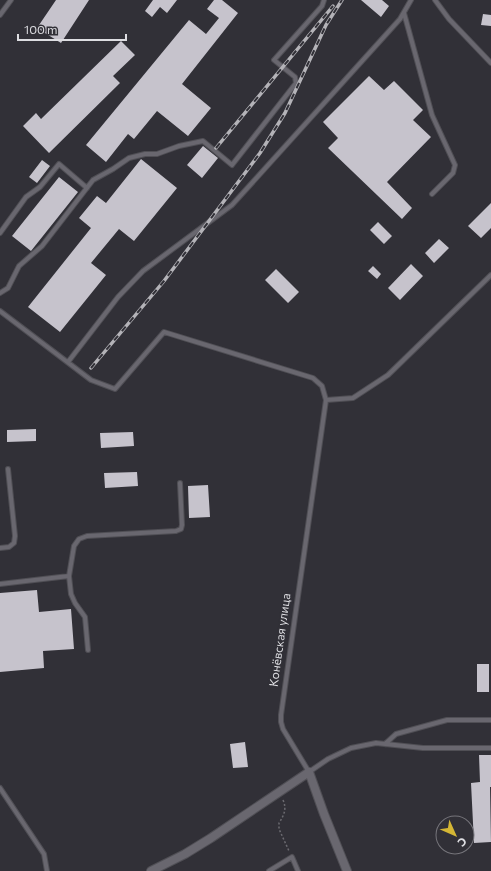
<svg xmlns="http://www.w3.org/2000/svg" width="491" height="871" font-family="Commissioner,sans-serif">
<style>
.building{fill:#c6c3cc}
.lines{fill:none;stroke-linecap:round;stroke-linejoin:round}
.service-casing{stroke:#504f55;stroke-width:6}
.minor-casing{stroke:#504f55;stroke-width:10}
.path{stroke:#6c6b71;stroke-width:1.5;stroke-dasharray:2 2;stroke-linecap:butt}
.service{stroke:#69676f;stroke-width:4}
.minor{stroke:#69676f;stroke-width:8}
.rail-casing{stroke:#b4b3b8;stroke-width:3.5}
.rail{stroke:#313037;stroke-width:2;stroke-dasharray:6;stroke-linecap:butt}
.labels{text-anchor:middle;stroke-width:4;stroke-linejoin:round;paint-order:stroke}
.street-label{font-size:12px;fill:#dddde1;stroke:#313037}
</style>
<rect width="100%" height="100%" fill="#313037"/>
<!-- building -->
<path class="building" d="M 56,0 L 89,0 L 61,43 L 37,28 Z
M 153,0 L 177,0 L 167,13 L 160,7 L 152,17 L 145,11 Z
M 214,0 L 222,0 L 238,13 L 182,84 L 211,108 L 188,136 L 157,111 L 134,139 L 128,134 L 106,162 L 86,145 L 189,20 L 206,34 L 219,18 L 207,9 Z
M 361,0 L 382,0 L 389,6 L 381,17 Z
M 483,14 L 491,15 L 491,26 L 481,25 Z
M 121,41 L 135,55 L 113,76 L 120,83 L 49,153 L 23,126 L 36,113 L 41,119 Z
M 369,76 L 384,90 L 394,81 L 423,110 L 413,120 L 431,137 L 387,182 L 412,208 L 402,219 L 328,148 L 338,138 L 323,122 Z
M 203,146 L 218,158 L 202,178 L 187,165 Z
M 141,159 L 177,188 L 134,241 L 119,229 L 91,263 L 106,275 L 60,332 L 28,307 L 91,228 L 79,218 L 97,196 L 106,203 Z
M 42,160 L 50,166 L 37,183 L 29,177 Z
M 59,177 L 78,192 L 31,251 L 12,236 Z
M 491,203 L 491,228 L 481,238 L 468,226 Z
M 378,222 L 392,236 L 384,244 L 370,230 Z
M 439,239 L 449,248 L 434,263 L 425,253 Z
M 411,264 L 423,276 L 400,300 L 388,288 Z
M 373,266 L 381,274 L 377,279 L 368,271 Z
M 276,269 L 299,292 L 288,303 L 265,280 Z
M 36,429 L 36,441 L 7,442 L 7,430 Z
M 133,432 L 134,446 L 101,448 L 100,433 Z
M 137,472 L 138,486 L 105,488 L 104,473 Z
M 208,485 L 210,517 L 189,518 L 188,486 Z
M 37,590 L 39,612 L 71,609 L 74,649 L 43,651 L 44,668 L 0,672 L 0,593 Z
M 477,664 L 489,664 L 489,692 L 477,692 Z
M 245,742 L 248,767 L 233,768 L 230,744 Z
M 479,755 L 491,755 L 491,787 L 490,787 L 491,842 L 474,843 L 471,783 L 480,782 Z"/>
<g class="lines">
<defs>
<path id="service" d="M 435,0 L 449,19 L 491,63
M 404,13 L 432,115 L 455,165 L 453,173 L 432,194
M 0,15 L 11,0
M 0,233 L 26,197 L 40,187 L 59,164 L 87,188
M 0,293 L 8,288 L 19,266 L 42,246 L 93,180 L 113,169 L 129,158 L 145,154 L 157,154 L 179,146 L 203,141 L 232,165 L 296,83 L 295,77 L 274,60 L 322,6 L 324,0
M 0,311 L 91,380 L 115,389 L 164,332 L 313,378 L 322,386 L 326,400 L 281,715 L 281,722 L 283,729 L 309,772 L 328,759 L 351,748 L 376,743 L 423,748 L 491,748
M 68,362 L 118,297 L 143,271 L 232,205 L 400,19 L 411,0
M 326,400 L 353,398 L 388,375 L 491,275
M 0,548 L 9,547 L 14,543 L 15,536 L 8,469
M 69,576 L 74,546 L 79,539 L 87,536 L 176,531 L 181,529 L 182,525 L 180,483
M 0,584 L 69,576 L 71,594 L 75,603 L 85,617 L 88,650
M 385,744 L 396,734 L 447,720 L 491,720
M 0,788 L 44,854 L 47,871
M 269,871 L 292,857 L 298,871"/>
<path id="minor" d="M 151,871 L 185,854 L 211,838 L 309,772 L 324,814 L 347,871"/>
</defs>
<!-- service casing -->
<use href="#service" class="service-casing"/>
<!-- minor casing -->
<use href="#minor" class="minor-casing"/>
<!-- path -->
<path class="path" d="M 283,800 C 287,809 284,815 279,823 L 279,829 L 289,851"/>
<!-- service -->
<use href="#service" class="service"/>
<!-- minor -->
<use href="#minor" class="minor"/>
<defs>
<path id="rail" d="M 216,148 L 333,6
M 91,368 L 164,281 L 260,153 L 285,113 L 326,25 L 342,0"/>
</defs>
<!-- rail casing -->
<use href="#rail" class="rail-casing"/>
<!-- rail -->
<use href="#rail" class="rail"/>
</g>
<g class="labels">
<!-- street labels -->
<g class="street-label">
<text transform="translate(280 640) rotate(-82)" y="4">Конёвская улица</text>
</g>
</g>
<!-- north arrow -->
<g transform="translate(455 835) rotate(135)"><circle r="19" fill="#313037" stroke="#76757b"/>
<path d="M0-3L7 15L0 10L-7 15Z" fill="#d4b635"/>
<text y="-6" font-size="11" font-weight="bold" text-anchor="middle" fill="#dddde1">С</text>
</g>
<!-- scale -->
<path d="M18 34v6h108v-6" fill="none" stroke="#dddde1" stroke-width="2"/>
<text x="24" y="34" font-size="12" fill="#dddde1" stroke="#313037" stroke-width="3" paint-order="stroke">100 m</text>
</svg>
